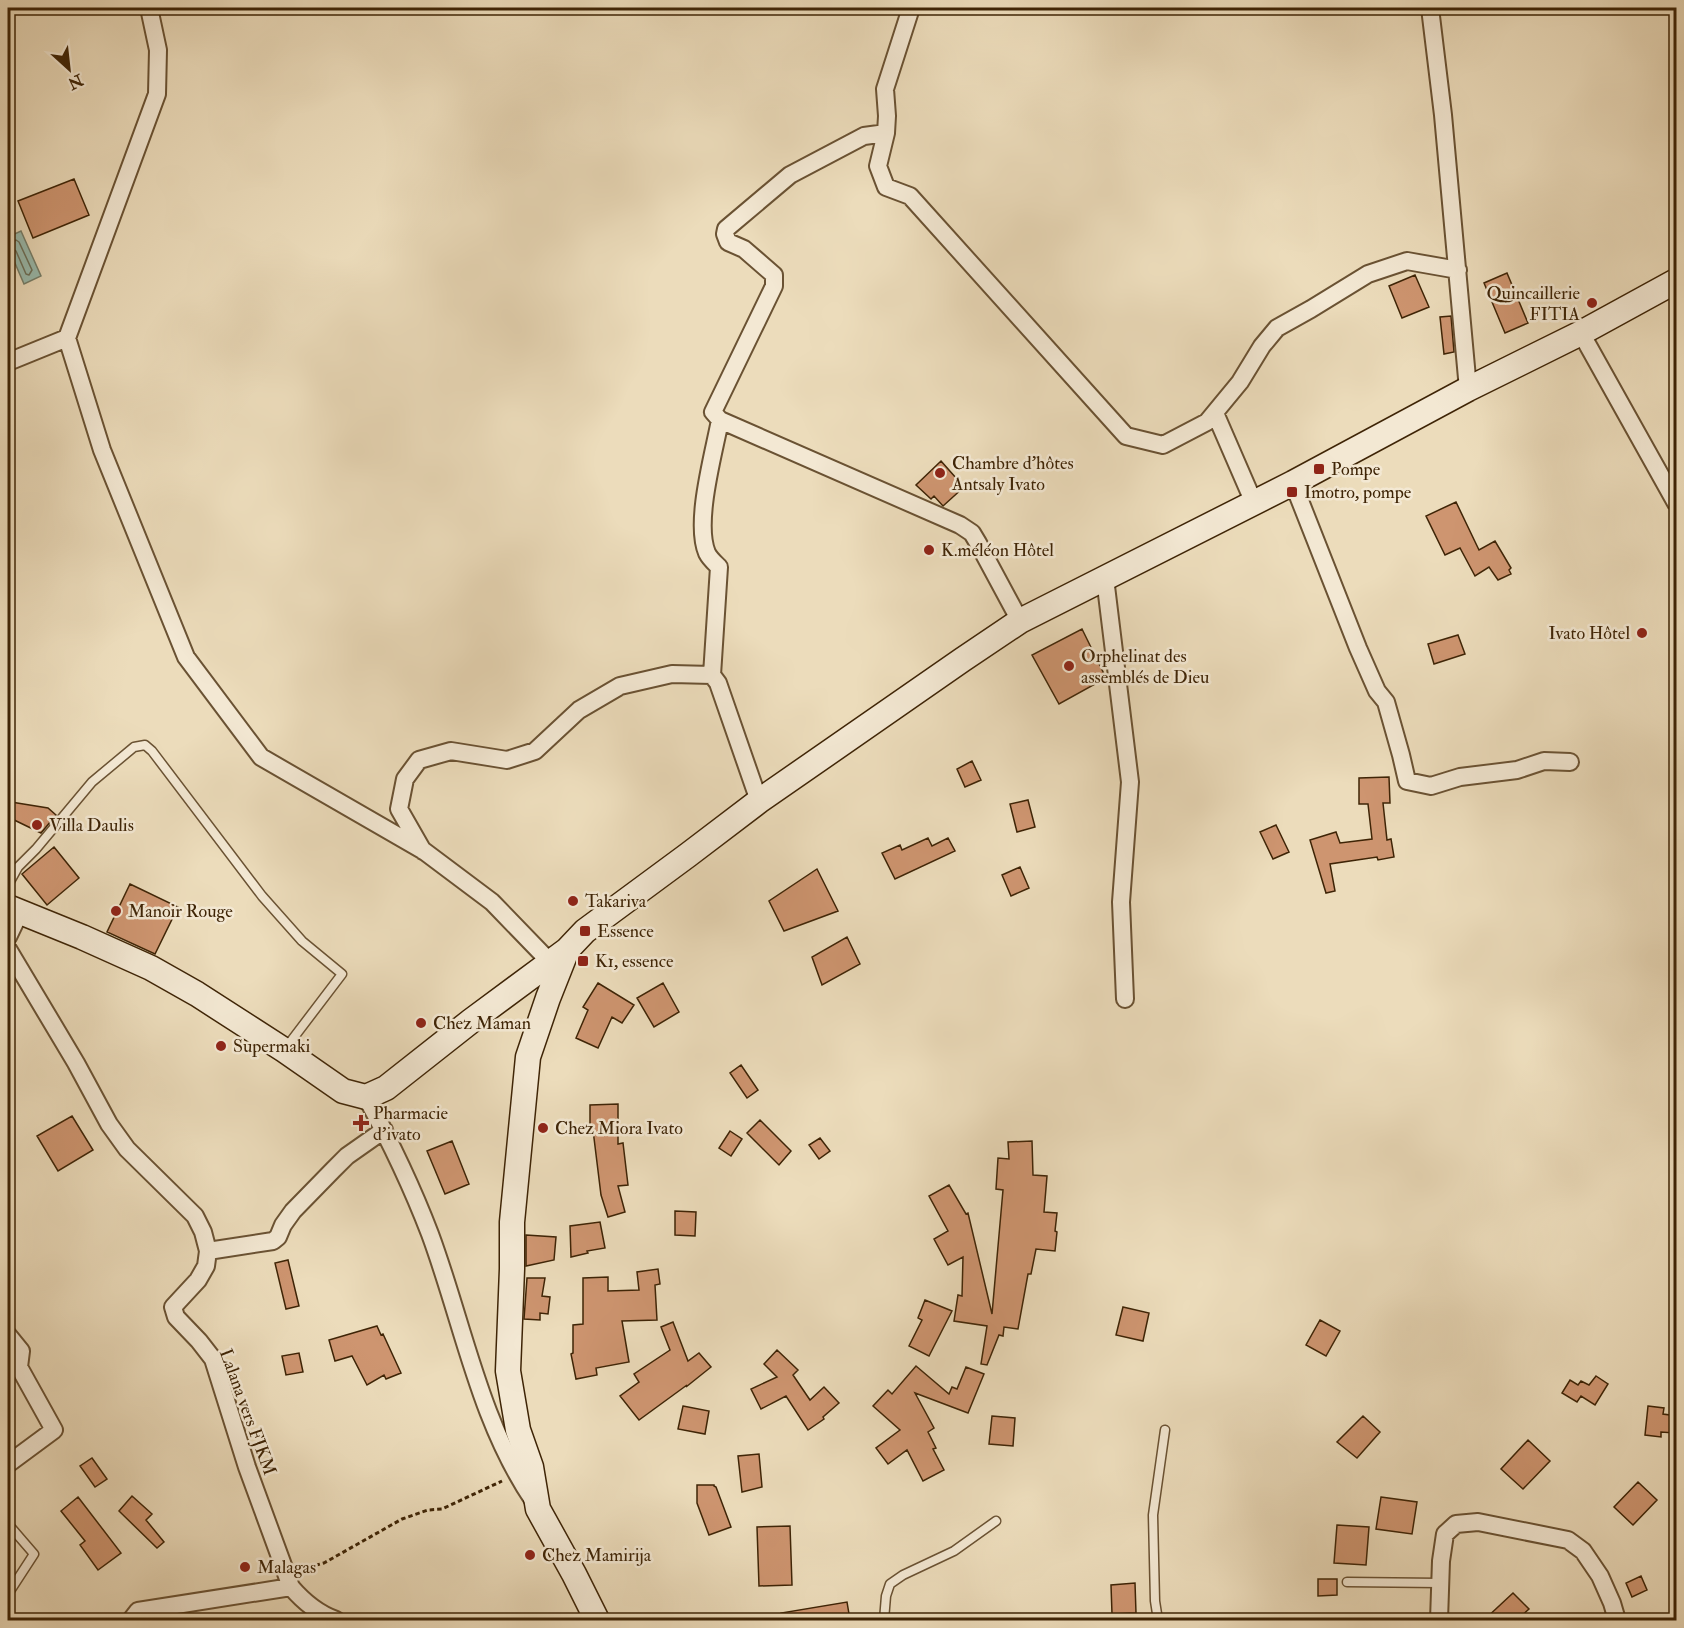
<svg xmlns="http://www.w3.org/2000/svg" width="1684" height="1628" font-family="'IM FELL Double Pica',serif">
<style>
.water{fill:#99bcaf;stroke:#757f6b;stroke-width:1.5}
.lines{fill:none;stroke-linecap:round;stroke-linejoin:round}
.shore{stroke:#6c705a;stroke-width:1.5}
.building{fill:#ce9570;stroke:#3e2406;stroke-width:1.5}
.lane-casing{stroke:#6a5233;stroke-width:11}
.street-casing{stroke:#6a5233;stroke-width:20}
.secondary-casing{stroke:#3e2406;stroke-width:27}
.path{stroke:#3e2406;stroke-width:3;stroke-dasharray:4.5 3;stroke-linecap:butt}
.lane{stroke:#f3e8d3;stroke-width:8}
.street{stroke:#f3e8d3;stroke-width:16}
.secondary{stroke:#f3e8d3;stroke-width:24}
.poi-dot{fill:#8f2418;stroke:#f3e8d3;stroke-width:2}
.labels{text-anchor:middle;stroke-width:5;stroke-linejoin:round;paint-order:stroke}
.poi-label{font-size:18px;fill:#3e2406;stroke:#f3e8d3;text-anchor:start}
.street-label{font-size:18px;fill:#3e2406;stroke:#f3e8d3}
</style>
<rect width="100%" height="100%" fill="#ecdcbb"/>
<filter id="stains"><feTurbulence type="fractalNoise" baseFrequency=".00333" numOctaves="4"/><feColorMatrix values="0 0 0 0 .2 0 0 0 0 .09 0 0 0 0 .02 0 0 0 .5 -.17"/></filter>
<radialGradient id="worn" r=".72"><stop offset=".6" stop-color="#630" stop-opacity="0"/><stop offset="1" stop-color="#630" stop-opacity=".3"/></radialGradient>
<!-- water -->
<path class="water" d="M 21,231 L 41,276 L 24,284 L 8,247 L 8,237 Z"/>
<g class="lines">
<!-- shore -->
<path class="shore" d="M 16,240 L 19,242 L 32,270 L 29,275 L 26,274 L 16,251 L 10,246 L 11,243 Z"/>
</g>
<!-- building -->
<path class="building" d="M 74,179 L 89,215 L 33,238 L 18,201 Z
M 1507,273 L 1528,323 L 1505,333 L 1484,283 Z
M 1415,275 L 1429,307 L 1402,318 L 1389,286 Z
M 1451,316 L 1454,352 L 1444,354 L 1440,317 Z
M 941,461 L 964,487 L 943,506 L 934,496 L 931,499 L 916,485 Z
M 1456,502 L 1479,550 L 1495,541 L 1511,568 L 1509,570 L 1511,574 L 1498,580 L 1489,567 L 1475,576 L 1460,548 L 1445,555 L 1426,516 Z
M 1082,629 L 1106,678 L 1059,704 L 1032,655 Z
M 1458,635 L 1465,654 L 1434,664 L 1428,644 Z
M 972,761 L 981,780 L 965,787 L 957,769 Z
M 1389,777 L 1390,803 L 1383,803 L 1387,840 L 1391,839 L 1394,857 L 1378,860 L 1377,857 L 1330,864 L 1335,891 L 1326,893 L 1310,840 L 1336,832 L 1340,843 L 1372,839 L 1368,804 L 1359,804 L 1359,778 Z
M 1028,800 L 1035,827 L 1017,832 L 1010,804 Z
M 11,802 L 48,808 L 56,815 L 41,833 L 8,817 Z
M 1276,825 L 1289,852 L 1273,859 L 1260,832 Z
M 928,838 L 932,846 L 948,838 L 955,851 L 895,879 L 882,853 L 900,845 L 902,850 Z
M 54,847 L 79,878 L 47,905 L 22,874 Z
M 1020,867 L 1029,888 L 1011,896 L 1002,875 Z
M 817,869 L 838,911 L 784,931 L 769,901 Z
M 130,884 L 178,907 L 155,954 L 107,932 Z
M 847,937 L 860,964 L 822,985 L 812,957 Z
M 598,983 L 634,1005 L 622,1023 L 612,1017 L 598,1048 L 576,1038 L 588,1010 L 583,1007 Z
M 663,983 L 679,1012 L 654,1027 L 637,998 Z
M 741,1065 L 758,1090 L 747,1098 L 730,1073 Z
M 618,1104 L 618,1144 L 623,1143 L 628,1185 L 618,1186 L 625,1212 L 608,1217 L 601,1195 L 593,1130 L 590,1130 L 590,1105 Z
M 72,1116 L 93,1150 L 58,1171 L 37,1136 Z
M 760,1120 L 791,1151 L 779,1165 L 747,1133 Z
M 730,1131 L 742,1139 L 731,1156 L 719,1148 Z
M 820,1138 L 830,1151 L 819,1159 L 809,1145 Z
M 452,1141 L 469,1184 L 445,1194 L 427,1151 Z
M 1032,1141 L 1033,1175 L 1047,1176 L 1044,1212 L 1057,1213 L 1055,1231 L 1057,1232 L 1055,1251 L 1036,1249 L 1031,1274 L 1028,1274 L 1018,1329 L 1004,1327 L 1003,1336 L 999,1335 L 987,1365 L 981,1364 L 987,1326 L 954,1321 L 958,1295 L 962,1296 L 963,1257 L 948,1265 L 934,1239 L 948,1231 L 929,1196 L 949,1185 L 966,1214 L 968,1213 L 992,1314 L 1003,1190 L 996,1189 L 998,1158 L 1009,1159 L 1008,1142 Z
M 675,1211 L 696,1212 L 695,1236 L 675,1235 Z
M 600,1222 L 605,1248 L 587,1251 L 588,1253 L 571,1257 L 570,1226 Z
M 526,1235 L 556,1237 L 554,1260 L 526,1266 Z
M 288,1260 L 299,1306 L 286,1309 L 275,1263 Z
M 658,1269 L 660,1284 L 655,1285 L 657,1320 L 622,1321 L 629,1362 L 596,1368 L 597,1375 L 576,1379 L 571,1354 L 573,1353 L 573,1325 L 583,1324 L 583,1278 L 608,1277 L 608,1291 L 639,1290 L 637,1272 Z
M 527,1278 L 545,1278 L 542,1296 L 550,1297 L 548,1314 L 540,1313 L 540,1320 L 524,1319 Z
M 925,1300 L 952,1311 L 929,1356 L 909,1346 L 922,1320 L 918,1318 Z
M 1123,1307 L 1149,1313 L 1143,1341 L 1116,1335 Z
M 1320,1320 L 1340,1331 L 1326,1356 L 1306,1345 Z
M 673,1322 L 688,1361 L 699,1353 L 711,1367 L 686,1387 L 687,1385 L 639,1420 L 620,1396 L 639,1382 L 634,1374 L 670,1350 L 661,1327 Z
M 377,1326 L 381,1335 L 383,1334 L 401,1373 L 386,1379 L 384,1375 L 367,1385 L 352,1356 L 335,1361 L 329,1340 Z
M 777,1350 L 798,1370 L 793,1375 L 810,1400 L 824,1387 L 839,1403 L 823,1417 L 824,1419 L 808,1430 L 786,1396 L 761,1409 L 751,1389 L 777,1377 L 764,1364 Z
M 299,1353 L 303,1372 L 286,1375 L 282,1356 Z
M 916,1366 L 949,1394 L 952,1387 L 957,1389 L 966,1367 L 984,1374 L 968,1413 L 915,1393 L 934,1428 L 928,1432 L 936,1448 L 933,1449 L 944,1470 L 923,1481 L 907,1450 L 888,1464 L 876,1448 L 900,1430 L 873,1406 L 888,1390 L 892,1394 Z
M 1596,1376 L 1608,1384 L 1595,1405 L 1581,1396 L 1577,1402 L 1562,1393 L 1570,1380 L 1578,1385 L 1581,1381 L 1589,1385 Z
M 683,1406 L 709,1411 L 705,1434 L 678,1429 Z
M 1648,1406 L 1664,1408 L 1663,1414 L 1677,1416 L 1675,1433 L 1661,1432 L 1661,1437 L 1645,1435 Z
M 992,1416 L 1015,1418 L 1013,1446 L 989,1444 Z
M 1363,1416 L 1380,1432 L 1357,1458 L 1337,1442 Z
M 1528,1440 L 1550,1461 L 1523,1489 L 1501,1469 Z
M 759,1454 L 762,1487 L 742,1492 L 738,1456 Z
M 92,1458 L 107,1479 L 95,1487 L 80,1466 Z
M 1638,1482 L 1657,1500 L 1633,1525 L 1614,1507 Z
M 697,1485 L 714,1485 L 714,1486 L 716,1487 L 731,1527 L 709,1535 L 697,1503 Z
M 132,1496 L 152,1514 L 146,1520 L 164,1542 L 157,1548 L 119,1511 Z
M 78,1497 L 121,1553 L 98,1570 L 80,1545 L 85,1541 L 61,1511 Z
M 1381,1497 L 1417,1502 L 1412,1534 L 1376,1529 Z
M 1337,1525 L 1369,1527 L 1366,1565 L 1334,1563 Z
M 790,1526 L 792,1585 L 759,1586 L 757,1527 Z
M 1641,1576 L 1647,1590 L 1632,1597 L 1626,1583 Z
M 1318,1579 L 1337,1579 L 1337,1595 L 1318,1596 Z
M 1135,1583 L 1136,1613 L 1112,1614 L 1111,1585 Z
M 1513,1593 L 1529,1609 L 1517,1620 L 1484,1620 Z
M 847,1602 L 850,1620 L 782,1620 L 781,1613 Z"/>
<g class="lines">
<defs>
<path id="lane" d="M 8,885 L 18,867 L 36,849 L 92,782 L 134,747 L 145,745 L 152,751 L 262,896 L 302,941 L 342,974 L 285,1049
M 8,1524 L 34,1554 L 8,1594
M 1347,1582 L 1440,1583
M 884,1620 L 886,1596 L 890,1584 L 903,1575 L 954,1551 L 996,1521
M 1158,1620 L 1155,1601 L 1153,1515 L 1165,1430"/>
<path id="street" d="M 149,8 L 158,50 L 157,94 L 67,338 L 102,450 L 186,657 L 261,757 L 424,851 L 492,902 L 550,962
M 911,8 L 885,89 L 887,116 L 886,133 L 864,136 L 790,175 L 726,229 L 725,234 L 728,242 L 744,249 L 774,275 L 774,286 L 713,412 L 720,420 L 960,525 L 972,533 L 978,543 L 1020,621
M 1430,8 L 1443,115 L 1468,389
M 886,133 L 878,166 L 886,187 L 910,196 L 1126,436 L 1163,445 L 1207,422 L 1240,382 L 1262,346 L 1277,328 L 1311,309 L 1368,274 L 1407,261 L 1458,270
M 1581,333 L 1676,503
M 8,362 L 67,338
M 1215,413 L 1254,503
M 1293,483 L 1358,648 L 1377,691 L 1386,702 L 1401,755 L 1407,781 L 1431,786 L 1460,777 L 1517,770 L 1544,761 L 1570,762
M 1105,578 L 1130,782 L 1121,902 L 1125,999
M 712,675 L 719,567 C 715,563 710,559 707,553 C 694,522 714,453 720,420
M 423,851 L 399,809 L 405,779 L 419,760 L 451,751 L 507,760 L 535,751 L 579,710 L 620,686 L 672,674 L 712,675 L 718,683 L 759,801
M 8,937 L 20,912
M 8,949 L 76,1063 L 109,1124 L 127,1149 L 195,1216 L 203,1232 L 208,1251 L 206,1266 L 198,1280 L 173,1307 L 176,1317 L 199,1341 L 213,1359 L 247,1467 L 291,1587 C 303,1601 319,1614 336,1620
M 366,1097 C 390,1141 412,1187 430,1234 C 463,1323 479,1420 533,1500
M 208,1251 L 273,1241 L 278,1237 L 283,1225 L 293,1211 L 333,1170 L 347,1156 L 384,1130
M 8,1335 L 21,1351 L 19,1367 L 54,1430 L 8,1464
M 131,1620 L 138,1611 L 291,1587
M 1439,1620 L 1441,1561 L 1445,1534 L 1456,1524 L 1478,1522 L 1568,1540 L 1583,1551 L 1600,1576 L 1612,1603 L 1617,1620"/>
<path id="secondary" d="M 8,907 L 82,937 L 151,968 L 197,994 L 284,1050 L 343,1091 L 366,1097 L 386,1088 L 471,1021 L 567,950 L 585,931 L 688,855 L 759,801 L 962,660 L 1020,621 L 1293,483 L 1468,389 L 1581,333 L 1676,281
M 567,950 L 548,998 L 528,1057 L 512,1222 L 512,1269 L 508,1371 L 518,1430 L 531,1467 L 538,1509 L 574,1574 L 597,1620"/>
</defs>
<!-- lane casing -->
<use href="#lane" class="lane-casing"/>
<!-- street casing -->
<use href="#street" class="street-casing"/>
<!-- secondary casing -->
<use href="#secondary" class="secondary-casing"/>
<!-- path -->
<path class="path" d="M 301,1569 L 324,1563 L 402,1519 L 428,1510 L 442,1509 L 502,1481"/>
<!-- lane -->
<use href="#lane" class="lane"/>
<!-- street -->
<use href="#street" class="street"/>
<!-- secondary -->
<use href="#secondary" class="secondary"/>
</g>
<!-- markers -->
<g class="poi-dot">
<circle cx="1592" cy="303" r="6"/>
<rect x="1313" y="463" width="12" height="12" rx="3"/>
<circle cx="940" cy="473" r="6"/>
<rect x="1286" y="486" width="12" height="12" rx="3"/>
<circle cx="929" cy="550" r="6"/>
<circle cx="1642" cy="633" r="6"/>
<circle cx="1069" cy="666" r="6"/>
<circle cx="37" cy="825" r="6"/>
<circle cx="573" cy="901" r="6"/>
<circle cx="116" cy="911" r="6"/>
<rect x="579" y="925" width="12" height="12" rx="3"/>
<rect x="577" y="955" width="12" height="12" rx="3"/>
<circle cx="421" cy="1023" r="6"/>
<circle cx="221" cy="1046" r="6"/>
<path d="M358 1114h6v6h6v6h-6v6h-6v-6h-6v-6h6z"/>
<circle cx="543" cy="1128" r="6"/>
<circle cx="530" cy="1555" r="6"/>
<circle cx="245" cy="1567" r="6"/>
</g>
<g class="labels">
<!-- poi labels -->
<g class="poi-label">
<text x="1580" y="299" text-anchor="end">Quincaillerie<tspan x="1580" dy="21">FITIA</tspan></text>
<text x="952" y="469">Chambre d'hôtes<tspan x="952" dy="21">Antsaly Ivato</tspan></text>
<text x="1331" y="475">Pompe</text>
<text x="1304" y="498">Imotro, pompe</text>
<text x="941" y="556">K.méléon Hôtel</text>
<text x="1630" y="639" text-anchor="end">Ivato Hôtel</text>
<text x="1081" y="662">Orphelinat des<tspan x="1081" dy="21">assemblés de Dieu</tspan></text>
<text x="49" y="831">Villa Daulis</text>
<text x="585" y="907">Takariva</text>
<text x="128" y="917">Manoir Rouge</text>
<text x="597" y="937">Essence</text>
<text x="595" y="967">K1, essence</text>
<text x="433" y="1029">Chez Maman</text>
<text x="233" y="1052">Supermaki</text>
<text x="373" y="1119">Pharmacie<tspan x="373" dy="21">d'ivato</tspan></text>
<text x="555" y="1134">Chez Miora Ivato</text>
<text x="542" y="1561">Chez Mamirija</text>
<text x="257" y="1573">Malagas</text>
</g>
<!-- street labels -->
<g class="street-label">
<text transform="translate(248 1412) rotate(70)" y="6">Lalana vers FJKM</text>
</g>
</g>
<!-- margin -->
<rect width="1684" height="1628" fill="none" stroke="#ecdcbb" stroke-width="30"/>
<rect x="9" y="9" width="1666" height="1610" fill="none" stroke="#3e2406" stroke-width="3"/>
<rect x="15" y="15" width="1654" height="1598" fill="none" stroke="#3e2406" stroke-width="1.5"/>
<!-- north arrow -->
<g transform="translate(69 69) rotate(153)" stroke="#f3e8d3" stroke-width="4.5" paint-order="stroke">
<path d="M0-4.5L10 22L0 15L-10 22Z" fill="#3e2406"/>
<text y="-9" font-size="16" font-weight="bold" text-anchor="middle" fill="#3e2406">N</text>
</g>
<rect width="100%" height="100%" filter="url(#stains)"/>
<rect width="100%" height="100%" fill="url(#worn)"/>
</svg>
